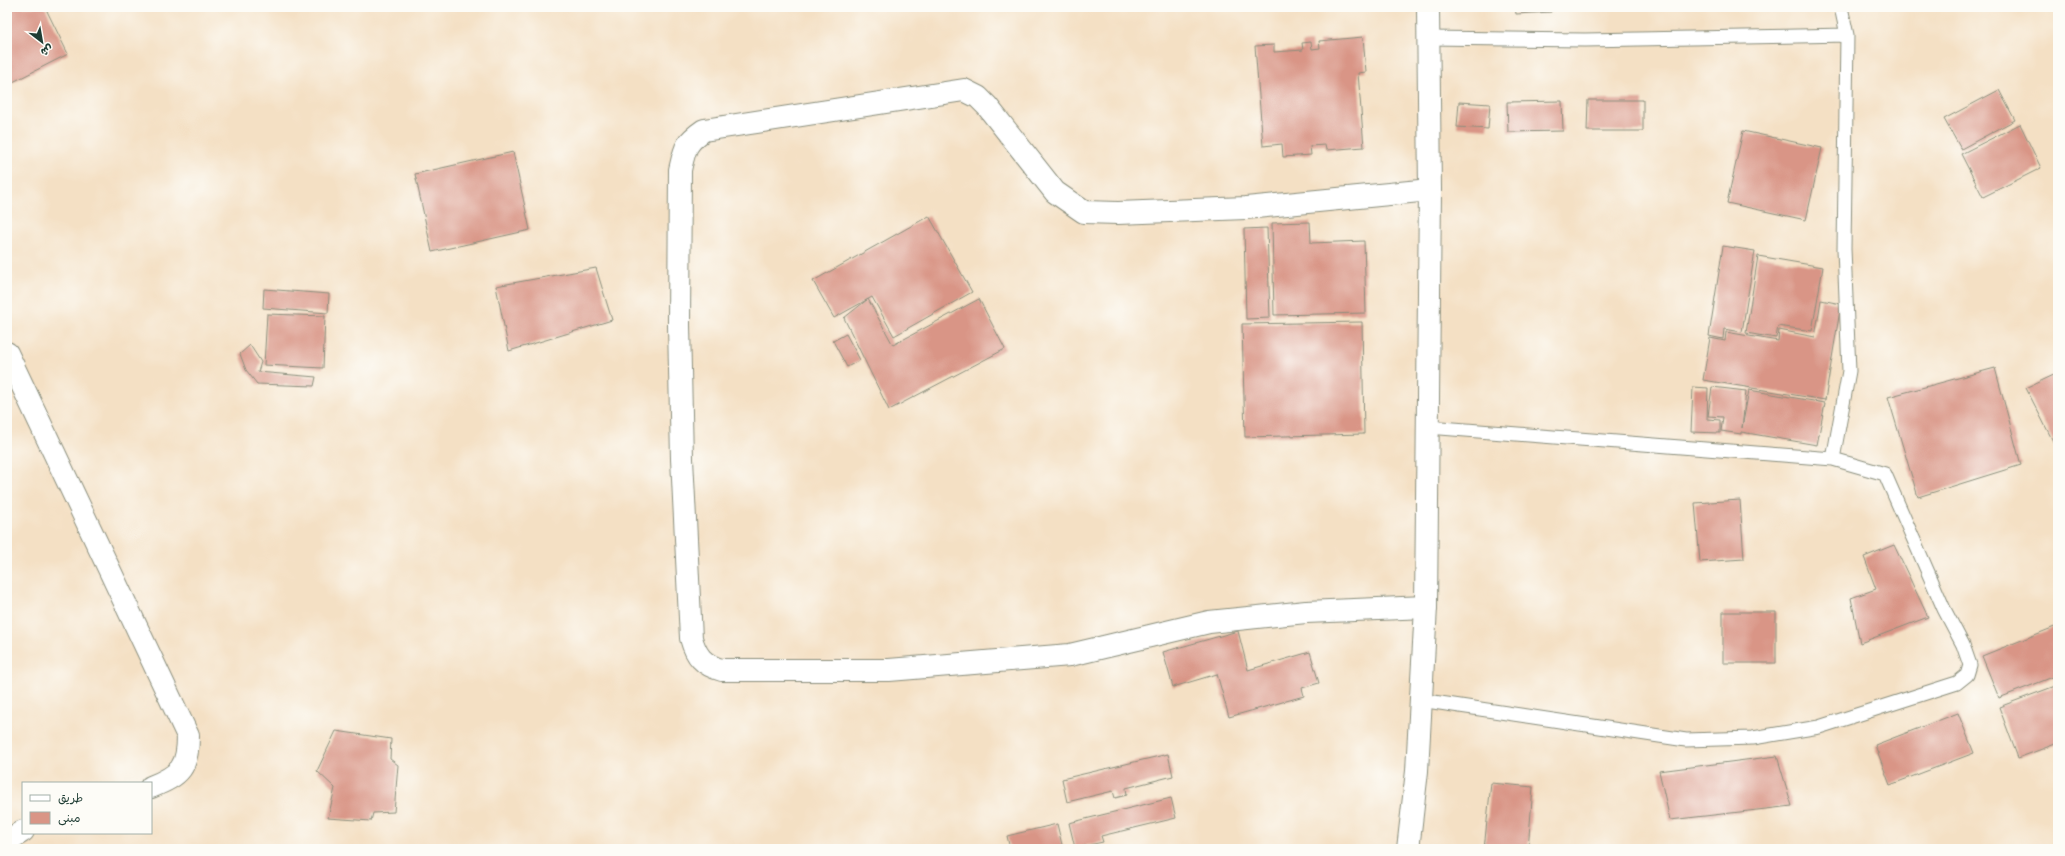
<svg xmlns="http://www.w3.org/2000/svg" width="2065" height="856" font-family="'Indie Flower','Playpen Sans Arabic',sans-serif">
<style>
.building{fill:#d99586}
.lines{fill:none;stroke-linecap:round;stroke-linejoin:round}
.service-casing{stroke:#8a8e7c;stroke-width:15}
.minor-casing{stroke:#8a8e7c;stroke-width:24}
.tertiary-casing{stroke:#8a8e7c;stroke-width:24}
.service{stroke:#fff;stroke-width:13}
.minor{stroke:#fff;stroke-width:22}
.tertiary{stroke:#fff;stroke-width:22}
</style>
<rect width="100%" height="100%" fill="#fdfcf7"/>
<filter id="ink" filterUnits="userSpaceOnUse"><feTurbulence type="fractalNoise" baseFrequency=".025" numOctaves="2"/><feDisplacementMap in="SourceGraphic" scale="8" xChannelSelector="R" yChannelSelector="G"/><feConvolveMatrix kernelMatrix="1 2 1 2 8 2 1 2 1" color-interpolation-filters="sRGB"/></filter>
<filter id="wash" filterUnits="userSpaceOnUse"><feTurbulence type="fractalNoise" baseFrequency=".012" numOctaves="4" result="noise"/><feDisplacementMap in="SourceGraphic" scale="16" xChannelSelector="R" yChannelSelector="G"/><feGaussianBlur stdDeviation="0.9" result="paint"/><feColorMatrix in="noise" values="0 0 0 0 0 0 0 0 0 0 0 0 0 0 0 0 0 1.4 0 .05"/><feComposite in="paint" operator="in"/></filter>
<g filter="url(#wash)">
<rect width="100%" height="100%" fill="#f4e0c4"/>
<g id="blocks">
<!-- building -->
<path class="building" d="M 7,7 L 45,7 L 68,54 L 7,85 Z
M 1515,7 L 1551,7 L 1551,12 L 1516,14 Z
M 1363,37 L 1366,72 L 1358,73 L 1364,147 L 1326,150 L 1325,145 L 1310,146 L 1311,155 L 1283,157 L 1282,144 L 1263,146 L 1255,46 L 1274,45 L 1274,52 L 1303,50 L 1302,43 L 1311,42 L 1312,49 L 1320,48 L 1319,41 Z
M 1999,90 L 2015,120 L 1961,149 L 1944,119 Z
M 1588,100 L 1643,100 L 1643,131 L 1587,131 Z
M 1562,101 L 1563,131 L 1508,132 L 1507,102 Z
M 1459,102 L 1490,104 L 1488,129 L 1457,127 Z
M 2020,124 L 2041,168 L 1983,197 L 1961,154 Z
M 1743,131 L 1822,148 L 1806,220 L 1727,203 Z
M 513,152 L 530,230 L 432,252 L 415,174 Z
M 929,216 L 972,292 L 894,336 L 872,297 L 834,318 L 813,281 Z
M 1310,222 L 1311,243 L 1364,241 L 1366,313 L 1274,315 L 1272,223 Z
M 1267,228 L 1270,318 L 1246,319 L 1244,229 Z
M 1723,246 L 1755,251 L 1742,332 L 1724,329 L 1723,339 L 1709,336 Z
M 1758,256 L 1823,267 L 1812,331 L 1778,326 L 1776,338 L 1746,333 Z
M 596,268 L 612,320 L 509,351 L 496,286 Z
M 264,289 L 329,294 L 328,313 L 263,308 Z
M 868,299 L 893,345 L 979,299 L 1005,349 L 889,410 L 844,318 Z
M 1821,300 L 1841,304 L 1825,400 L 1703,380 L 1710,338 L 1725,341 L 1726,332 L 1778,341 L 1779,330 L 1815,337 Z
M 267,314 L 325,316 L 323,368 L 264,365 Z
M 1362,322 L 1364,434 L 1245,437 L 1242,324 Z
M 846,334 L 860,360 L 847,367 L 833,341 Z
M 250,345 L 261,362 L 258,372 L 316,377 L 314,386 L 257,384 L 246,370 L 240,354 Z
M 1995,368 L 2021,465 L 1918,497 L 1888,397 Z
M 2058,373 L 2058,451 L 2026,388 Z
M 1693,387 L 1708,388 L 1707,419 L 1720,420 L 1720,433 L 1691,432 Z
M 1712,387 L 1746,391 L 1742,428 L 1749,390 L 1825,403 L 1817,445 L 1741,432 L 1741,434 L 1721,431 L 1723,417 L 1708,416 Z
M 1740,500 L 1744,559 L 1700,562 L 1695,503 Z
M 1894,545 L 1928,617 L 1860,643 L 1851,598 L 1876,589 L 1864,557 Z
M 1723,612 L 1776,612 L 1776,663 L 1723,663 Z
M 2057,626 L 2058,675 L 1999,698 L 1982,656 Z
M 1238,631 L 1248,670 L 1310,652 L 1319,683 L 1302,688 L 1304,696 L 1229,717 L 1217,674 L 1173,687 L 1163,652 Z
M 2058,685 L 2058,743 L 2018,758 L 1999,707 Z
M 1958,713 L 1974,753 L 1890,785 L 1875,745 Z
M 336,731 L 391,739 L 390,759 L 398,765 L 394,812 L 373,813 L 371,821 L 328,818 L 335,788 L 317,771 Z
M 1168,754 L 1173,776 L 1126,788 L 1127,795 L 1115,798 L 1113,791 L 1067,802 L 1062,779 Z
M 1777,756 L 1792,806 L 1670,820 L 1659,771 Z
M 1491,783 L 1533,787 L 1528,849 L 1484,849 Z
M 1171,798 L 1176,818 L 1101,836 L 1103,842 L 1075,848 L 1069,823 Z
M 1057,824 L 1063,849 L 1010,849 L 1007,836 Z"/>
</g>
</g>
<g filter="url(#ink)">
<use href="#blocks" fill-opacity="0" stroke="#8a8e7c" stroke-width="1"/>
<g class="lines">
<defs>
<path id="service" d="M 1428,38 L 1585,40 L 1847,35
M 1428,427 L 1833,459
M 1420,700 L 1686,740 L 1753,738 L 1819,727 L 1957,683 L 1967,675 L 1970,665 L 1963,645 L 1944,609 L 1885,474 L 1833,459 L 1849,371 L 1844,249 L 1847,35 L 1841,7"/>
<path id="minor" d="M 7,353 L 188,736 C 188,767 181,775 151,787
M 1426,607 L 1306,612 L 1209,622 L 1070,655 L 889,670 L 722,670 C 703,665 696,656 691,638 L 682,459 L 679,325 L 680,170 C 685,148 685,143 704,130 L 964,90 L 978,97 L 987,106 L 1055,192 L 1084,212 L 1118,213 L 1246,208 L 1430,190
M 7,841 L 23,831"/>
<path id="tertiary" d="M 1408,849 L 1417,771 L 1426,607 L 1430,190 L 1428,7"/>
</defs>
<!-- service casing -->
<use href="#service" class="service-casing"/>
<!-- minor casing -->
<use href="#minor" class="minor-casing"/>
<!-- tertiary casing -->
<use href="#tertiary" class="tertiary-casing"/>
<!-- service -->
<use href="#service" class="service"/>
<!-- minor -->
<use href="#minor" class="minor"/>
<!-- tertiary -->
<use href="#tertiary" class="tertiary"/>
</g>
</g>
<!-- margin -->
<rect width="2065" height="856" fill="none" stroke="#fdfcf7" stroke-width="24"/>
<!-- legend -->
<rect x="22" y="782" width="130" height="52" fill="#fdfcf7" stroke="#a4b0a9"/>
<rect x="30" y="795" width="20" height="6" fill="#ffffff" stroke="#a4b0a9"/>
<text x="58" y="802" font-size="12" fill="#1f3d34">طريق</text>
<rect x="30" y="812" width="20" height="12" fill="#d99586" stroke="#a4b0a9"/>
<text x="58" y="822" font-size="12" fill="#1f3d34">مبنى</text>
<!-- north arrow -->
<g transform="translate(42 42) rotate(149)" stroke="#fdfcf7" stroke-width="3" paint-order="stroke">
<path d="M0-3L7 15L0 10L-7 15Z" fill="#1f3d34"/>
<text y="-6" font-size="11" font-weight="bold" text-anchor="middle" fill="#1f3d34">ش</text>
</g>
</svg>
